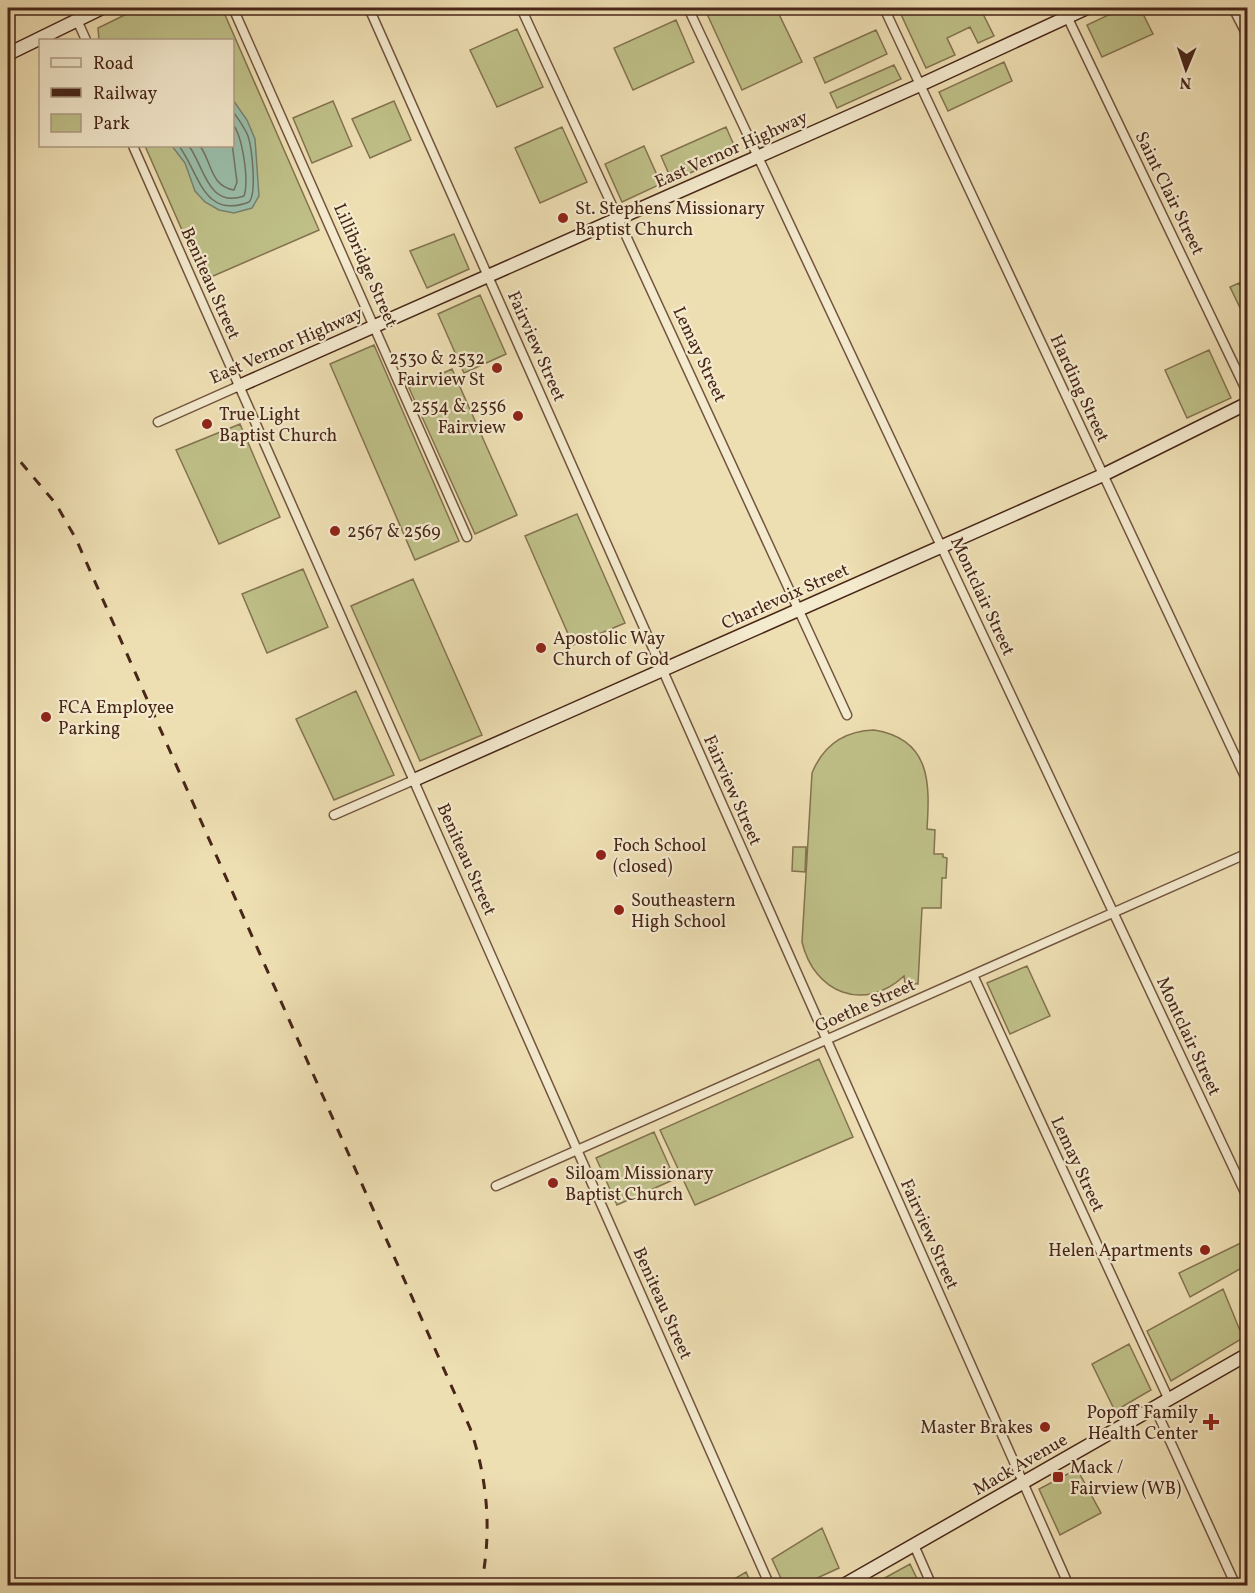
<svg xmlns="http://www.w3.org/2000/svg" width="1255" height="1593" font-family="Vollkorn,serif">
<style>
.green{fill:#bfc088;stroke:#847350;stroke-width:1.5}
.water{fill:#9abda9;stroke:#79816f;stroke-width:1.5}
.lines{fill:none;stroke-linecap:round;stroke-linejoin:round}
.shore{stroke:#717260;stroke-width:1.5}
.street-casing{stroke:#72543f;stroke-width:11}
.secondary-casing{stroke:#482618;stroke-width:15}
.street{stroke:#f4eace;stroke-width:8}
.secondary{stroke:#f4eace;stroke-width:12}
.rail{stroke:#482618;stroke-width:3;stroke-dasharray:10 10;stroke-linecap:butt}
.poi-dot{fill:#8f2418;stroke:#f4eace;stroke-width:2}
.labels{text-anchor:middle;stroke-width:4.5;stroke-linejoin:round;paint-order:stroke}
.street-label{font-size:18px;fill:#482618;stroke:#f4eace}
.poi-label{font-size:18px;fill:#482618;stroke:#f4eace;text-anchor:start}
</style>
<rect width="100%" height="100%" fill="#eedfb3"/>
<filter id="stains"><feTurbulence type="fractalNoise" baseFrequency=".00333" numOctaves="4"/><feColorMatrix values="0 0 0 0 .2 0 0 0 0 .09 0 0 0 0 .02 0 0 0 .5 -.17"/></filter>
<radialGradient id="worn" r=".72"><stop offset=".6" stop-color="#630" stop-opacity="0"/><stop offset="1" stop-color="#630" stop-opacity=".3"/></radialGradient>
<!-- green -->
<path class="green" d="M 139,8 L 222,8 L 319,230 L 204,280 L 145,146 L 232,146 L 232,40 L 99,40 L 98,28 Z
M 722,8 L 776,8 L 802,62 L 742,90 L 707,14 Z
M 898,8 L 980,8 L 994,36 L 978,43 L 970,27 L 947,38 L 955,55 L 926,68 Z
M 1123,8 L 1140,8 L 1153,34 L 1102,57 L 1087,25 Z
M 676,20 L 694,62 L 633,90 L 614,48 Z
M 517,29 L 543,87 L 497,107 L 470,50 Z
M 876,30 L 887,54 L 825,83 L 814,58 Z
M 1004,62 L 1012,81 L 948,111 L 939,92 Z
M 894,65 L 901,79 L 837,108 L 830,93 Z
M 333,101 L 352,146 L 312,163 L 293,118 Z
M 394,101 L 411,140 L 370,158 L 352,119 Z
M 562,127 L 587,182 L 540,203 L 515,148 Z
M 726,127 L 737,152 L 672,181 L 661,156 Z
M 644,146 L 661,184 L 622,202 L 605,164 Z
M 454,234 L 469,269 L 427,288 L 410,251 Z
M 1239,283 L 1242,288 L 1247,285 L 1247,314 L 1244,316 L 1230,287 Z
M 480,295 L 506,354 L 464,373 L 438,314 Z
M 374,345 L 459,541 L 415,560 L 330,364 Z
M 1209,350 L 1231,398 L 1187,418 L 1165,370 Z
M 452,369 L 517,515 L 475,534 L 409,388 Z
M 240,424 L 280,517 L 219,544 L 176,450 Z
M 577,514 L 625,623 L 573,645 L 525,536 Z
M 303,569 L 328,627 L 267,653 L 242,594 Z
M 413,579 L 482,735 L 420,761 L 351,606 Z
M 356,691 L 394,775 L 334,800 L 296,719 Z
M 874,730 C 931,739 930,783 927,829 L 935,830 L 934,854 L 943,854 L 943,857 L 947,858 L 946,878 L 942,878 L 941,908 L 922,908 L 918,984 L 905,983 L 904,976 C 864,1013 814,993 802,942 L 812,773 C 823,746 844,731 874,730 Z
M 793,847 L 806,847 L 805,872 L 792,871 Z
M 1027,966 L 1050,1016 L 1010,1034 L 987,983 Z
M 819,1059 L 853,1137 L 695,1205 L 660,1130 Z
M 654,1132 L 675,1179 L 617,1205 L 596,1158 Z
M 1247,1240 L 1247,1265 L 1190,1297 L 1179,1273 Z
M 1223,1289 L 1243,1338 L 1171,1381 L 1147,1331 Z
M 1129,1344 L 1151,1390 L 1115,1411 L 1092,1364 Z
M 1077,1469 L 1101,1513 L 1060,1535 L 1039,1489 Z
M 822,1528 L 839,1568 L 802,1585 L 784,1585 L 772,1559 Z
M 910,1564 L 920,1585 L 872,1585 Z
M 746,1572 L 752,1585 L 724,1585 Z"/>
<!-- water -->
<path class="water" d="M 233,100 L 247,120 L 255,139 L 259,196 L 252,208 L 234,213 L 219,210 L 205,202 L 195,191 L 185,163 L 172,146 L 232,146 Z"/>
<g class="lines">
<!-- shore -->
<path class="shore" d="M 179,146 C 199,172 203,220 249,202 C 257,194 252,148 248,136 C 244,126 238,119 232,110
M 189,146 C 204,166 208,209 244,196 C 249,181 243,136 232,123
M 200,146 C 212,162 210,186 234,190 L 237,182 L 232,143"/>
<defs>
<path id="street" d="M 233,8 L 467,537
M 369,8 L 1069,1586
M 521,8 L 847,715
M 688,8 L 1248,1199
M 884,8 L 1248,783
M 1063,8 L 1248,394
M 1233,8 L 1248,37
M 77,20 L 86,40
M 133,146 L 770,1586
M 158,422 L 239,386
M 334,815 L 414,780
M 973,975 L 1169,1400
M 496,1186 L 1248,853
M 1155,1408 L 1236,1586
M 914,1545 L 932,1586"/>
<path id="secondary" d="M 8,54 L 102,8
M 239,386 L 920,85 L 1087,8
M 414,780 L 1103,475 L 1248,403
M 842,1586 L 1248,1354"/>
</defs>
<!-- street casing -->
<use href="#street" class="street-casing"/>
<!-- secondary casing -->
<use href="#secondary" class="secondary-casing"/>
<!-- street -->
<use href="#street" class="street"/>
<!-- secondary -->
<use href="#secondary" class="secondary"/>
<!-- rail -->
<path class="rail" d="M 8,447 L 56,504 L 76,539 L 470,1428 C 488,1479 492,1533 481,1586"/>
</g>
<!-- markers -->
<g class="poi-dot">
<circle cx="563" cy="218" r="6"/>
<circle cx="497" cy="368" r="6"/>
<circle cx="518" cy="416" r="6"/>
<circle cx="207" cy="424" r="6"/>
<circle cx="335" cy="531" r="6"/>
<circle cx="541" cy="648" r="6"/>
<circle cx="46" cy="717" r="6"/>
<circle cx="601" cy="855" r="6"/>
<circle cx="619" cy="910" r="6"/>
<circle cx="553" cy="1183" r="6"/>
<circle cx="1205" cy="1250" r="6"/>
<path d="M1208 1413h6v6h6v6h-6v6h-6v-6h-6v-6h6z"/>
<circle cx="1045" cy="1427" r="6"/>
<rect x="1052" y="1471" width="12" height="12" rx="3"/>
</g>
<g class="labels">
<!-- street labels -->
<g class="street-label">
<text transform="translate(731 149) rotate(-24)" y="6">East Vernor Highway</text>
<text transform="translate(1170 193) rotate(64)" y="6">Saint Clair Street</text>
<text transform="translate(366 265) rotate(66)" y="6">Lillibridge Street</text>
<text transform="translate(211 283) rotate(66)" y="6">Beniteau Street</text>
<text transform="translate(286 345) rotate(-24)" y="6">East Vernor Highway</text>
<text transform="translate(537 346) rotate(66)" y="6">Fairview Street</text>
<text transform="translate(700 354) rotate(65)" y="6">Lemay Street</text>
<text transform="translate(1080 388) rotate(65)" y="6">Harding Street</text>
<text transform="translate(785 596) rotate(-24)" y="6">Charlevoix Street</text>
<text transform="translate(983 596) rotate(65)" y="6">Montclair Street</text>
<text transform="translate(733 790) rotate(66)" y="6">Fairview Street</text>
<text transform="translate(467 859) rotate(66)" y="6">Beniteau Street</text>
<text transform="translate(865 1005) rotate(-24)" y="6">Goethe Street</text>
<text transform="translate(1189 1036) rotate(65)" y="6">Montclair Street</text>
<text transform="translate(1078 1164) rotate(65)" y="6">Lemay Street</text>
<text transform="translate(930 1234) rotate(66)" y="6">Fairview Street</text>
<text transform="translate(663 1303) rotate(66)" y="6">Beniteau Street</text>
<text transform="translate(1020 1464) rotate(-30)" y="6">Mack Avenue</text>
</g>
<!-- poi labels -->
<g class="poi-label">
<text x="575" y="214">St. Stephens Missionary<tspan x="575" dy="21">Baptist Church</tspan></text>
<text x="485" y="364" text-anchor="end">2530 &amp; 2532<tspan x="485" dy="21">Fairview St</tspan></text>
<text x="506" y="412" text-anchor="end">2554 &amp; 2556<tspan x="506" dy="21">Fairview</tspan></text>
<text x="219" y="420">True Light<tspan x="219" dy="21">Baptist Church</tspan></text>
<text x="347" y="537">2567 &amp; 2569</text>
<text x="553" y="644">Apostolic Way<tspan x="553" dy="21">Church of God</tspan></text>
<text x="58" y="713">FCA Employee<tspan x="58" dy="21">Parking</tspan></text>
<text x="613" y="851">Foch School<tspan x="613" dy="21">(closed)</tspan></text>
<text x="631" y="906">Southeastern<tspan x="631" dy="21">High School</tspan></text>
<text x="565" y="1179">Siloam Missionary<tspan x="565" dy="21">Baptist Church</tspan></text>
<text x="1193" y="1256" text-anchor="end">Helen Apartments</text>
<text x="1198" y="1418" text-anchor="end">Popoff Family<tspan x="1198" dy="21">Health Center</tspan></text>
<text x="1033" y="1433" text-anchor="end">Master Brakes</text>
<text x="1070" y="1473">Mack /<tspan x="1070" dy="21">Fairview (WB)</tspan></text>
</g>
</g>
<!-- margin -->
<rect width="1255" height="1593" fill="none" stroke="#eedfb3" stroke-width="30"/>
<rect x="9" y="9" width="1237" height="1575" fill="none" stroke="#482618" stroke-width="3"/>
<rect x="15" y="15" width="1225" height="1563" fill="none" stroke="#482618" stroke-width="1.5"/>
<!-- legend -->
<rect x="39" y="39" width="195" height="108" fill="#f4eace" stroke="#af9c85" stroke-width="1.5"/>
<rect x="51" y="58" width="30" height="9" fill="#f4eace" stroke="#af9c85" stroke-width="1.5"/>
<text x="93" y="69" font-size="18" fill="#482618">Road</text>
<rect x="51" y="88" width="30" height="9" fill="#482618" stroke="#af9c85" stroke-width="1.5"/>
<text x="93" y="99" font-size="18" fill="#482618">Railway</text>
<rect x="51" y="114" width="30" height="18" fill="#bfc088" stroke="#af9c85" stroke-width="1.5"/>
<text x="93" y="129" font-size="18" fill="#482618">Park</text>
<!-- north arrow -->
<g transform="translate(1186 69) rotate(182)" stroke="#f4eace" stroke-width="4.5" paint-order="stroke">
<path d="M0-4.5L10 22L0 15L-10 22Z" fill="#482618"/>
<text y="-9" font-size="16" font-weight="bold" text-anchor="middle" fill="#482618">N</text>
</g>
<rect width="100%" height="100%" filter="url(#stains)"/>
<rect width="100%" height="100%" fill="url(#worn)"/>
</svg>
